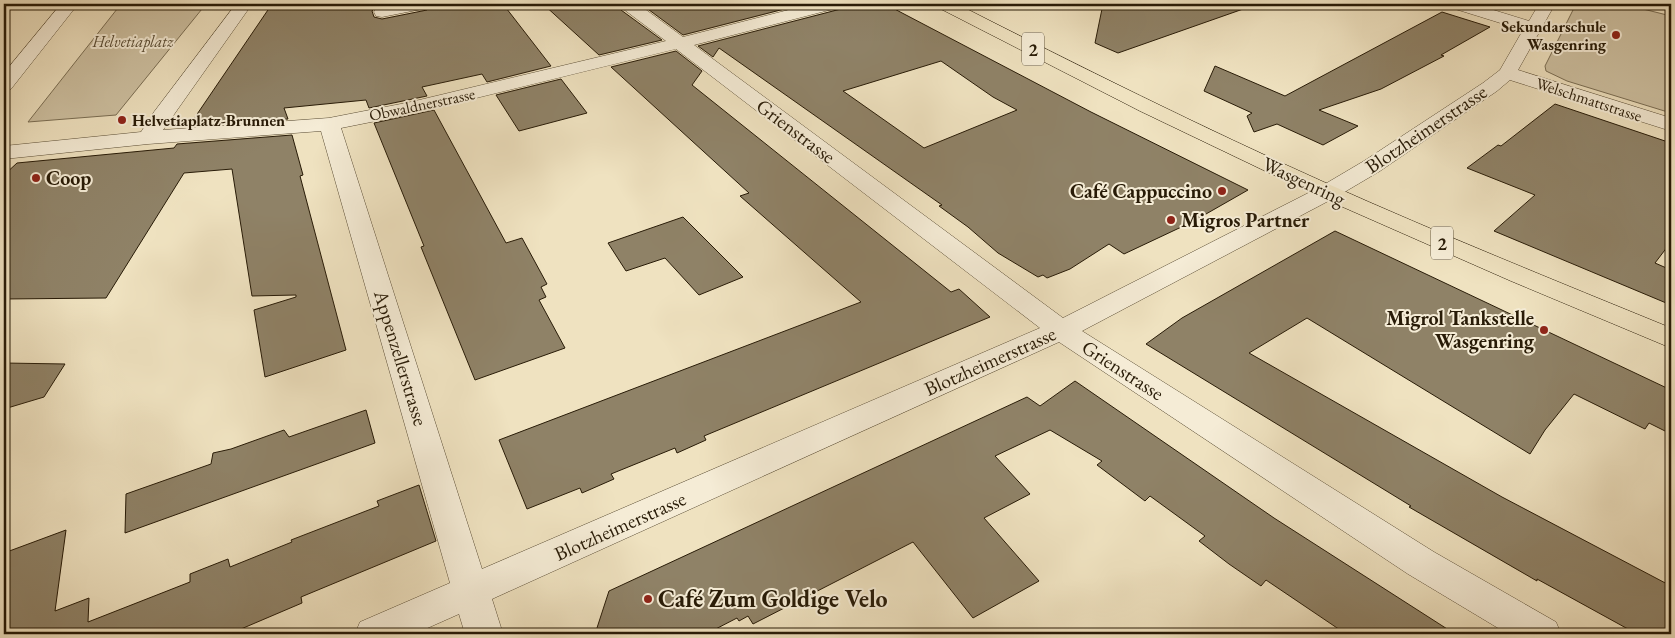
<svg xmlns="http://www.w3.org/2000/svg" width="1675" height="638" font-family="'EB Garamond',serif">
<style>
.green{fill:#cdc0a1;stroke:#7a6e54}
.building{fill:#8f8267;stroke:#281b07;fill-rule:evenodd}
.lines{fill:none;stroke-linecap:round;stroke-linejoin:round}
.minor-casing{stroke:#5a4d35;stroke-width:1}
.major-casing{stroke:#281b07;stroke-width:1}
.minor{fill:#f5ecd6;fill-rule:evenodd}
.major{fill:#efe2c0;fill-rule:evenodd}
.poi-dot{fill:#8f2418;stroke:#f5ecd6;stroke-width:2}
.labels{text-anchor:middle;stroke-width:4;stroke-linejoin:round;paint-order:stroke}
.far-poi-label{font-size:16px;font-weight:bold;fill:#281b07;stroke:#f5ecd6;text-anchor:end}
.far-park-label{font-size:16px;font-style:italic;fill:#5a4d35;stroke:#f5ecd6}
.far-street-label{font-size:16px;fill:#281b07;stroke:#f5ecd6}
.shield{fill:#f5ecd6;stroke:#665a45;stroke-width:1}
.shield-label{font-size:19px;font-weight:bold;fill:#281b07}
.street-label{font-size:20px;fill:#281b07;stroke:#f5ecd6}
.poi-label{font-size:20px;font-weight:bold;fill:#281b07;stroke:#f5ecd6;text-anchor:start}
.near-poi-label{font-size:24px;font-weight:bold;fill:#281b07;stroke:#f5ecd6;text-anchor:start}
</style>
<rect width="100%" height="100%" fill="#efe2c0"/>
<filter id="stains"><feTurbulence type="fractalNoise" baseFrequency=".004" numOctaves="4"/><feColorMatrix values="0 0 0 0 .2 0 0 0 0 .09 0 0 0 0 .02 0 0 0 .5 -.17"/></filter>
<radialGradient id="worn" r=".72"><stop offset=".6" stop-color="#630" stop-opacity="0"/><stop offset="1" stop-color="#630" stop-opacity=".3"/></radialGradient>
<!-- green -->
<path class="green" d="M 121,4 L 206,4 L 116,115 L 28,122 Z
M 1576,4 L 1623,4 L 1671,16 L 1671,113 L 1567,81 L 1546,71 L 1545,66 Z"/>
<!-- building -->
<path class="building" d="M 272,4 L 389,4 L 376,6 L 372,11 L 374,17 L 382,19 L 427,10 L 431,4 L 503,4 L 551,66 L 487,82 L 482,74 L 422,87 L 427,96 L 369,108 L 366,100 L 284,108 L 288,119 L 189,126 Z
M 543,4 L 618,4 L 621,10 L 662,40 L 599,55 Z
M 641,4 L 800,4 L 800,5 L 683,35 Z
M 860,4 L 885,4 L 1091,112 L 1248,190 L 1192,222 L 1124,254 L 1109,244 L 1070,269 L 1047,278 L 1043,275 L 1038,277 L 998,253 L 968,227 L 939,206 L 942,205 L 719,48 L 713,57 L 698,46 ZM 941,61 L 993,97 L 1017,110 L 924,148 L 843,91 Z
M 1103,4 L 1246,4 L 1246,8 L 1118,53 L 1095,43 Z
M 1442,12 L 1490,27 L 1441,55 L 1444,56 L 1381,89 L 1319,110 L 1358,126 L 1323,145 L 1277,124 L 1254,132 L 1247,116 L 1252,113 L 1204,91 L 1215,66 L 1285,96 Z
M 676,51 L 702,71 L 692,85 L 951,292 L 959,289 L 990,317 L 704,436 L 706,440 L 677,453 L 675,448 L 611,474 L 614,479 L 582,493 L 580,488 L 527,509 L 499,440 L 861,302 L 740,196 L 749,193 L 611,67 Z
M 561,79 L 587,113 L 519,131 L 496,95 Z
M 1555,104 L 1671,143 L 1671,242 L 1655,263 L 1671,270 L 1671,305 L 1494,231 L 1535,195 L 1467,168 L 1498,145 L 1501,146 Z
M 434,110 L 506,243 L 522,238 L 547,284 L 541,287 L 546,297 L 539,300 L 565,348 L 475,380 L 421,247 L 424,246 L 374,123 Z
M 292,135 L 303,175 L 300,176 L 346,350 L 265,377 L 254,310 L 296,297 L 296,295 L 252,296 L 232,169 L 184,173 L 106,298 L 4,299 L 4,175 L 17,163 L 174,148 L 177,144 Z
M 683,217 L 743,277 L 699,295 L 665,258 L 626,271 L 608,243 Z
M 1335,231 L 1671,390 L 1671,434 L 1649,423 L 1645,429 L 1574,394 L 1545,430 L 1530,454 L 1307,318 L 1249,353 L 1502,497 L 1671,586 L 1671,634 L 1637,634 L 1537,579 L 1537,581 L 1409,507 L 1411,506 L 1146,344 L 1182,318 Z
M 4,363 L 65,364 L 44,397 L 4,409 Z
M 1075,381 L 1274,518 L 1455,634 L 1346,634 L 1266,580 L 1261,586 L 1229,564 L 1199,541 L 1205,536 L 1150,496 L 1145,501 L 1097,465 L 1102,461 L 1050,430 L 995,456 L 1030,494 L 984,518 L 1039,581 L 973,618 L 913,542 L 753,624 L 748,616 L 739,621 L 737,618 L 706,634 L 595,634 L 609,591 L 1027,397 L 1040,406 Z
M 366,410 L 375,443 L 125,533 L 126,494 L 211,464 L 213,453 L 231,449 L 284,430 L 289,437 Z
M 419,485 L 436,541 L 301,597 L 302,603 L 241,629 L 225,634 L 4,634 L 4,553 L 66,530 L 55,611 L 89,598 L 88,622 L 190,582 L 190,574 L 228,559 L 230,567 L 292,542 L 291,540 L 379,506 L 377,501 Z"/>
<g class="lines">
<defs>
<path id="minor" d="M 61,4 L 78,4 L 11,89 L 4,91 L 4,73 Z
M 236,4 L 252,4 L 163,130 L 329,118 L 411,102 L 666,41 L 622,8 L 620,4 L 638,4 L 683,37 L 812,4 L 839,4 L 837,8 L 694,45 L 1063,318 L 1320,187 L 1364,161 L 1483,83 L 1500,70 L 1523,30 L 1452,8 L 1450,4 L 1474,4 L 1529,21 L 1539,4 L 1555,4 L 1518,70 L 1671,118 L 1671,131 L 1510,80 L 1497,91 L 1380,171 L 1336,197 L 1082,331 L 1434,552 L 1556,622 L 1561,634 L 1508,634 L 1408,574 L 1059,342 L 492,599 L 503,634 L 465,634 L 459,614 L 414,634 L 355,634 L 360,622 L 450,583 L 321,131 L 148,144 L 4,159 L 4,146 L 141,132 L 154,112 ZM 676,49 L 1040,328 L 482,569 L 341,128 L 411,114 Z
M 398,4 L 429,4 L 427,8 L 382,17 L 376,16 L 374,12 L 376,8 Z"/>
<path id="major" d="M 937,4 L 957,4 C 1079,66 1201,127 1326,183 C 1440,234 1556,281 1671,328 L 1671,348 L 1511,281 L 1311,193 L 1140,111 L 939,8 Z"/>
</defs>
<!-- minor casing -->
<use href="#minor" class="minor-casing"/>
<!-- major casing -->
<use href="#major" class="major-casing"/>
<!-- minor -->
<use href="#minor" class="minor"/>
<!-- major -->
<use href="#major" class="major"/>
</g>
<!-- markers -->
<g class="poi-dot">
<circle cx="1616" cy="35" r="5"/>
<circle cx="122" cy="120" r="5"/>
<circle cx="36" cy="178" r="5"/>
<circle cx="1222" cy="191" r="5"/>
<circle cx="1171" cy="220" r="5"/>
<circle cx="1544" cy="330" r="5"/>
<circle cx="648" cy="599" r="5"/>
</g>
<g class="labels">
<!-- far-poi labels -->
<g class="far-poi-label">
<text x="1606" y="32">Sekundarschule<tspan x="1606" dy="18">Wasgenring</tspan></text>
<text x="132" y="126" text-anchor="start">Helvetiaplatz-Brunnen</text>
</g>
<!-- far-park labels -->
<g class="far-park-label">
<text x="133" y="47">Helvetiaplatz</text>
</g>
<!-- far-street labels -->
<g class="far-street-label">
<text transform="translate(1589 99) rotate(18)" y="6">Welschmattstrasse</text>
<text transform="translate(422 104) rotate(-12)" y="6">Obwaldnerstrasse</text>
</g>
<!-- shield labels -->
<g class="shield">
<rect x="1022" y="32.5" width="22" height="33" rx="4"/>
<rect x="1431" y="226.5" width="22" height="33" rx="4"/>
</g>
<g class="shield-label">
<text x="1033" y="56">2</text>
<text x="1442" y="250">2</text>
</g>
<!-- street labels -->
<g class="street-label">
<text transform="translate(1426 129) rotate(-34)" y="7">Blotzheimerstrasse</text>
<text transform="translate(796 131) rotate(37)" y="7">Grienstrasse</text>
<text transform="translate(1304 181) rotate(25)" y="7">Wasgenring</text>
<text transform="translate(401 358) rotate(73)" y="7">Appenzellerstrasse</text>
<text transform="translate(990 361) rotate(-24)" y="7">Blotzheimerstrasse</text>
<text transform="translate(1123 370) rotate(33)" y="7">Grienstrasse</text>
<text transform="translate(620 526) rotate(-24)" y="7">Blotzheimerstrasse</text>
</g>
<!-- poi labels -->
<g class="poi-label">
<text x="46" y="185">Coop</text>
<text x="1212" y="198" text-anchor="end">Café Cappuccino</text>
<text x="1181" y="227">Migros Partner</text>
<text x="1534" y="325" text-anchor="end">Migrol Tankstelle<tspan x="1534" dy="23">Wasgenring</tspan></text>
</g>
<!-- near-poi labels -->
<g class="near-poi-label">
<text x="658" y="607">Café Zum Goldige Velo</text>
</g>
</g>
<!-- margin -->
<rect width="1675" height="638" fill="none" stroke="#efe2c0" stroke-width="20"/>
<rect x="5" y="5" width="1665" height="628" fill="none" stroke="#281b07" stroke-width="2.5"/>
<rect x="10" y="10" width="1655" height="618" fill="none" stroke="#281b07"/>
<rect width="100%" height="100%" filter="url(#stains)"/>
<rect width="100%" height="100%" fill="url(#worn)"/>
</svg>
